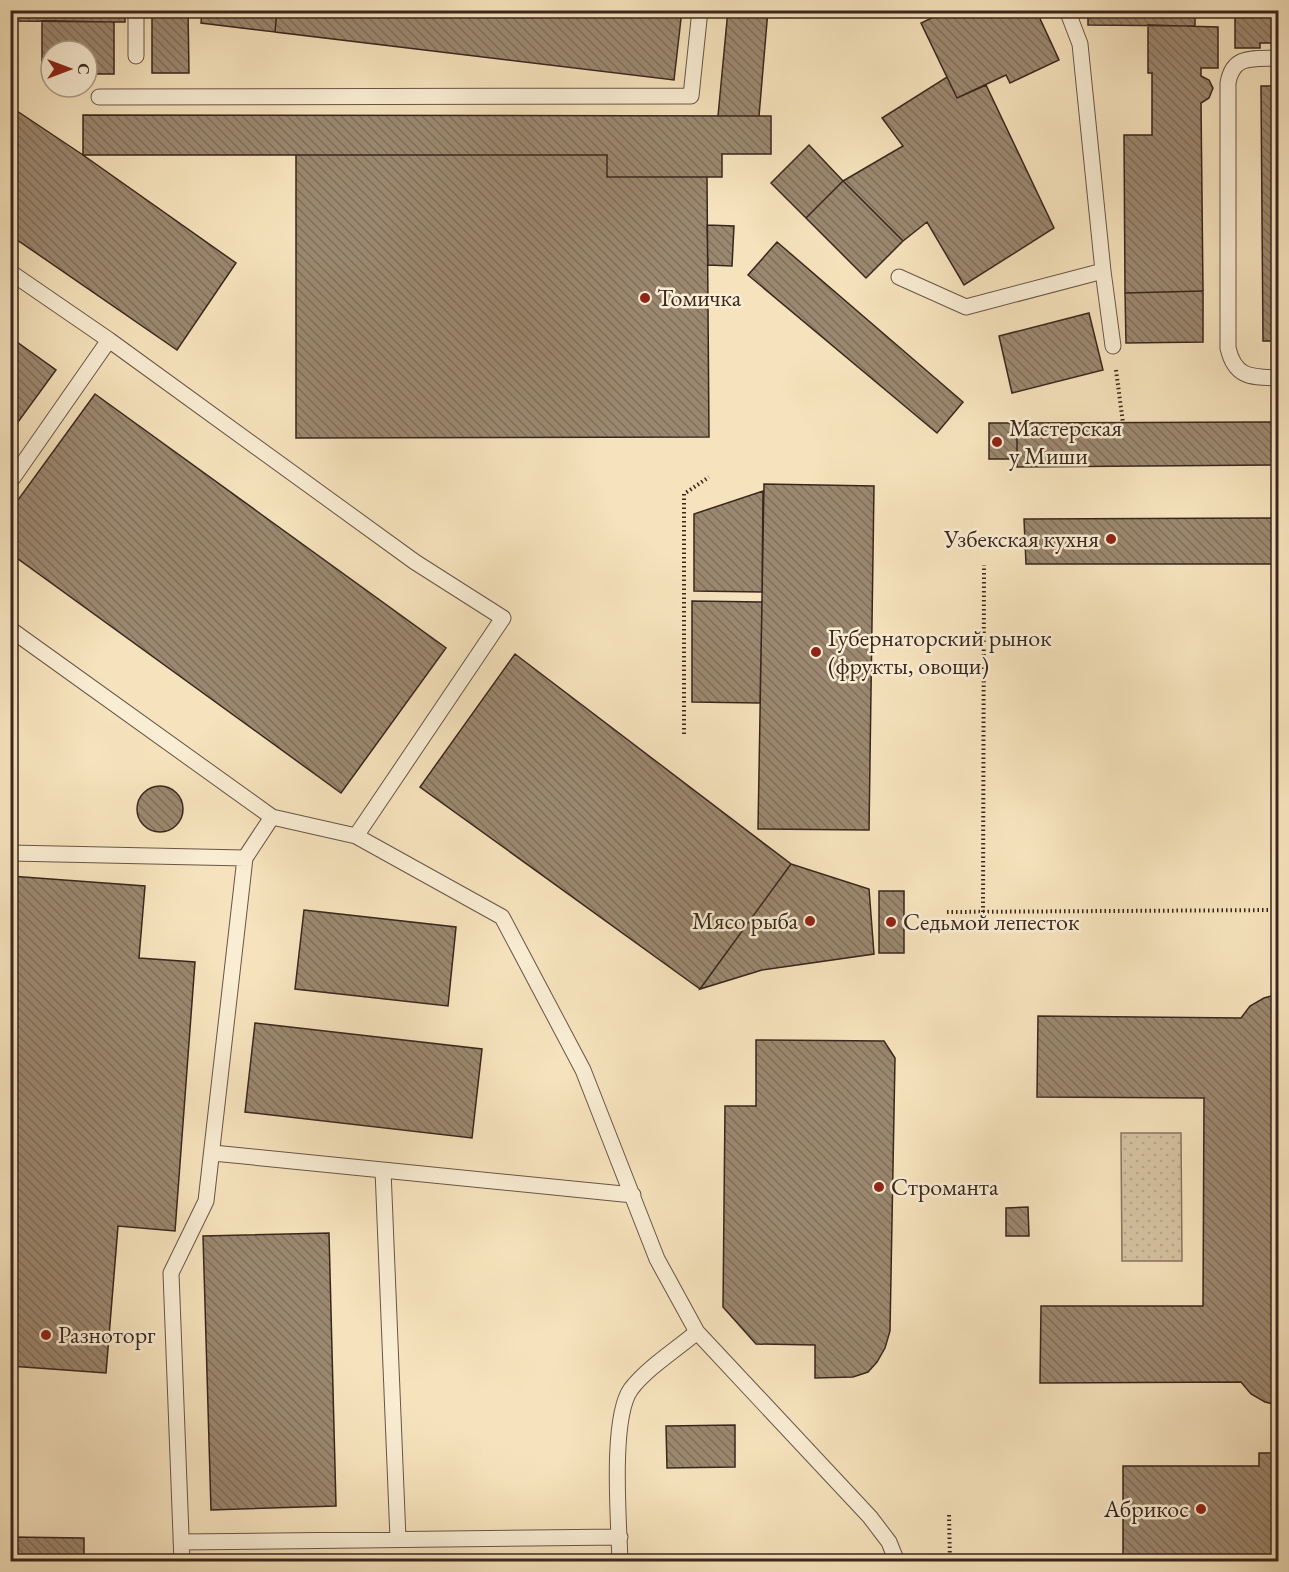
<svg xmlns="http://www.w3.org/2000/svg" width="1289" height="1572" font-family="'EB Garamond',serif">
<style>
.park{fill:url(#park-dots);stroke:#887460;stroke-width:1.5}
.building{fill:url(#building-back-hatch);stroke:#3a261d;stroke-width:1.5}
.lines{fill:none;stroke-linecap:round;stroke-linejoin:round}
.lane-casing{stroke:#695545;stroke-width:17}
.path{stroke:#3a261d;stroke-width:4;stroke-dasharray:1.5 3;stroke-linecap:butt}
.lane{stroke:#f9edd4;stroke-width:15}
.poi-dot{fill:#8f2418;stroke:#f9edd4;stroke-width:2}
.labels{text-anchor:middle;stroke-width:5;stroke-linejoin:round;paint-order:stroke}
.poi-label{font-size:24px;fill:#3a261d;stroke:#f9edd4;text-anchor:start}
</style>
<defs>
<pattern id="park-dots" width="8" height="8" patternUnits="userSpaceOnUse" patternTransform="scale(1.5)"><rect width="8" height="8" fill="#d6c3a2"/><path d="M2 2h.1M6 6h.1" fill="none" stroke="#b8a78b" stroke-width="1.8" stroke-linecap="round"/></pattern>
<pattern id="building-back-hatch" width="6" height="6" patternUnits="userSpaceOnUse" patternTransform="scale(1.5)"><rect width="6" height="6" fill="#9c8870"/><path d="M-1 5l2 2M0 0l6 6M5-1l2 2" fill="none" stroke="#806f5b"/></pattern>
</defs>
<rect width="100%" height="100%" fill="#f6e3bd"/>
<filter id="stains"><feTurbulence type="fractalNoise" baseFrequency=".00333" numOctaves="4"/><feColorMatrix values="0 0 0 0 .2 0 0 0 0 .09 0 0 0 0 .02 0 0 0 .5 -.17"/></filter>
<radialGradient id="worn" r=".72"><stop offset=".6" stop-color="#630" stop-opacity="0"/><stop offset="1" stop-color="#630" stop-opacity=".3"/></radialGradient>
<!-- park -->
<path class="park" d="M 1121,1133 L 1181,1133 L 1182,1261 L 1122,1261 Z"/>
<!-- building -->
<path class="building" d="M 10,10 L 125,10 L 125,22 L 10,21 Z
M 152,10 L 188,10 L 189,73 L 152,73 Z
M 202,10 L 277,10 L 275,32 L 201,23 Z
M 277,10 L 682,10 L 674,80 L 275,32 Z
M 728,10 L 768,10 L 759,116 L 718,116 Z
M 948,10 L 1036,10 L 1059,60 L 1010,83 L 1006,75 L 957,98 L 921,23 Z
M 1088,10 L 1195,10 L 1195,26 L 1088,25 Z
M 1235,10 L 1271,10 L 1271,17 L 1278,17 L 1278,43 L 1260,43 L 1260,48 L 1235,48 Z
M 42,21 L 114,22 L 114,74 L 87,74 L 87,51 L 51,51 L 51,74 L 42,74 Z
M 1148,25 L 1218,27 L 1218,68 L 1201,68 L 1201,76 L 1209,80 L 1213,88 L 1209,98 L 1201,103 L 1203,291 L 1125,293 L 1124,135 L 1152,135 L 1152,73 L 1148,73 Z
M 947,77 L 957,98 L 986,85 L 1054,228 L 964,285 L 927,222 L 903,241 L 843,181 L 903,146 L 882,118 Z
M 1261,86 L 1278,86 L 1278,341 L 1263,341 Z
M 11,107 L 83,155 L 236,263 L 177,350 L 10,235 Z
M 83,115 L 771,116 L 771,154 L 722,154 L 722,177 L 607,177 L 607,155 L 83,155 Z
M 809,145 L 843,181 L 806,218 L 771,183 Z
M 296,155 L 607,155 L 607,177 L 707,177 L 709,437 L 296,438 Z
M 843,181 L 903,241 L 866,278 L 806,218 Z
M 707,225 L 734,226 L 732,266 L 708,265 Z
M 777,242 L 963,402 L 937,433 L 748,275 Z
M 1203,291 L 1203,342 L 1126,343 L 1125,293 Z
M 1089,313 L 1103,370 L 1012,393 L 999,336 Z
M 10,337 L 56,370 L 10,433 Z
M 95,394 L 446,648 L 341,793 L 10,553 L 10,511 Z
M 1268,422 L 1278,422 L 1278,465 L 1017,467 L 1017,423 Z
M 989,423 L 1017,423 L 1017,459 L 989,459 Z
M 764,484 L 874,486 L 869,830 L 758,829 Z
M 763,491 L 762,592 L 694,591 L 694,514 Z
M 1278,518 L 1278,564 L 1026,564 L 1024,519 Z
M 692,601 L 762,602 L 760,703 L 692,702 Z
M 515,654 L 791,864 L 700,989 L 420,787 Z
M137 809a23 23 0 1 1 46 0a23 23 0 1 1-46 0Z
M 791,864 L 869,889 L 874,954 L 762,970 L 700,989 Z
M 10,876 L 145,886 L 139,958 L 195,962 L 175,1231 L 118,1226 L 106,1373 L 10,1366 Z
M 879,891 L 904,891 L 904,953 L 879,953 Z
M 304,910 L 456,927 L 448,1006 L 295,989 Z
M 1278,994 L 1278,1405 L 1265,1402 L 1251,1394 L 1241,1382 L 1040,1383 L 1041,1306 L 1203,1306 L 1204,1098 L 1037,1097 L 1038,1016 L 1241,1018 L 1250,1006 L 1264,998 Z
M 255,1023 L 482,1049 L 472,1138 L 245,1112 Z
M 756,1040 L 884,1041 L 895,1058 L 890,1331 L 885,1348 L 877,1362 L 868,1372 L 853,1377 L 815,1378 L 815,1345 L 756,1344 L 723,1307 L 725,1106 L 756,1106 Z
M 1028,1207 L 1029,1236 L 1006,1236 L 1006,1208 Z
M 329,1233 L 336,1506 L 211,1510 L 203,1236 Z
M 735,1425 L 735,1467 L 667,1468 L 666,1426 Z
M 1259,1453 L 1278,1453 L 1278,1562 L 1123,1562 L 1123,1466 L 1259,1466 Z
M 10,1537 L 84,1538 L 84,1562 L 10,1562 Z"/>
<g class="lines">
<defs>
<path id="lane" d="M 1067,10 L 1080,44 L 1103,271 L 1113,346
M 136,56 L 136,10
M 1278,58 C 1254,59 1233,54 1228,83 L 1228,348 C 1235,378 1251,377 1278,378
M 99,97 L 691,96 L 700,10
M 10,272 L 109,340 L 415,562 L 503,618 L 356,836
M 899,277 L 966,307 L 1103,271
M 10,482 L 109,340
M 10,629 L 272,817 L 356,836 L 502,917 L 583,1070 L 657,1259 L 697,1332 L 870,1517 L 889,1542 L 897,1562
M 10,853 L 245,858
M 213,1153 L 633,1195
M 383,1170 L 398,1539
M 181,1542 L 620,1537
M 182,1562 L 171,1273 L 206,1201 L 245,858 L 272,817
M 620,1562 C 619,1523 610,1418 631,1389 C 647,1368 677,1349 697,1332"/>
</defs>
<!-- lane casing -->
<use href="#lane" class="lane-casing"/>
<!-- path -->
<path class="path" d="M 1116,370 L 1123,423
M 684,734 L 684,494 L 709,477
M 947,912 L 1278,910
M 983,912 L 984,565
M 949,1515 L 950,1562"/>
<!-- lane -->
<use href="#lane" class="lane"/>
</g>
<!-- markers -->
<g class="poi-dot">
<circle cx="645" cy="298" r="6"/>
<circle cx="997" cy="442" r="6"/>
<circle cx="1111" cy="539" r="6"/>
<circle cx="816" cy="652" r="6"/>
<circle cx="810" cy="921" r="6"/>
<circle cx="891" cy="922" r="6"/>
<circle cx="879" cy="1187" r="6"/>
<circle cx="46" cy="1335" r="6"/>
<circle cx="1201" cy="1509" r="6"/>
</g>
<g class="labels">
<!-- poi labels -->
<g class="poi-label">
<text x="657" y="306">Томичка</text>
<text x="1009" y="436">Мастерская<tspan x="1009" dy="28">у Миши</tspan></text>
<text x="1099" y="547" text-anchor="end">Узбекская кухня</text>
<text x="828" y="646">Губернаторский рынок<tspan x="828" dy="28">(фрукты, овощи)</tspan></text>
<text x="798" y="929" text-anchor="end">Мясо рыба</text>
<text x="903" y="930">Седьмой лепесток</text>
<text x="891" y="1195">Строманта</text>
<text x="58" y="1343">Разноторг</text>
<text x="1189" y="1517" text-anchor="end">Абрикос</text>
</g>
</g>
<!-- margin -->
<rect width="1289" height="1572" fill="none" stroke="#f6e3bd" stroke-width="36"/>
<rect x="12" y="12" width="1265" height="1548" fill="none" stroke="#3a261d" stroke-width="3"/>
<rect x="18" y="18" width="1253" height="1536" fill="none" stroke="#3a261d" stroke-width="1.5"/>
<!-- north arrow -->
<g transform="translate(69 69) rotate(90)"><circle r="28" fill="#f9edd4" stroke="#ad9d8b" stroke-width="1.5"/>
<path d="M0-4.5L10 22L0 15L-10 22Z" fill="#8f2418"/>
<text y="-9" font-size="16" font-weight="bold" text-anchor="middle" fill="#3a261d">С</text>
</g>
<rect width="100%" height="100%" filter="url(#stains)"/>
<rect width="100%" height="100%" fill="url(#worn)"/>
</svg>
